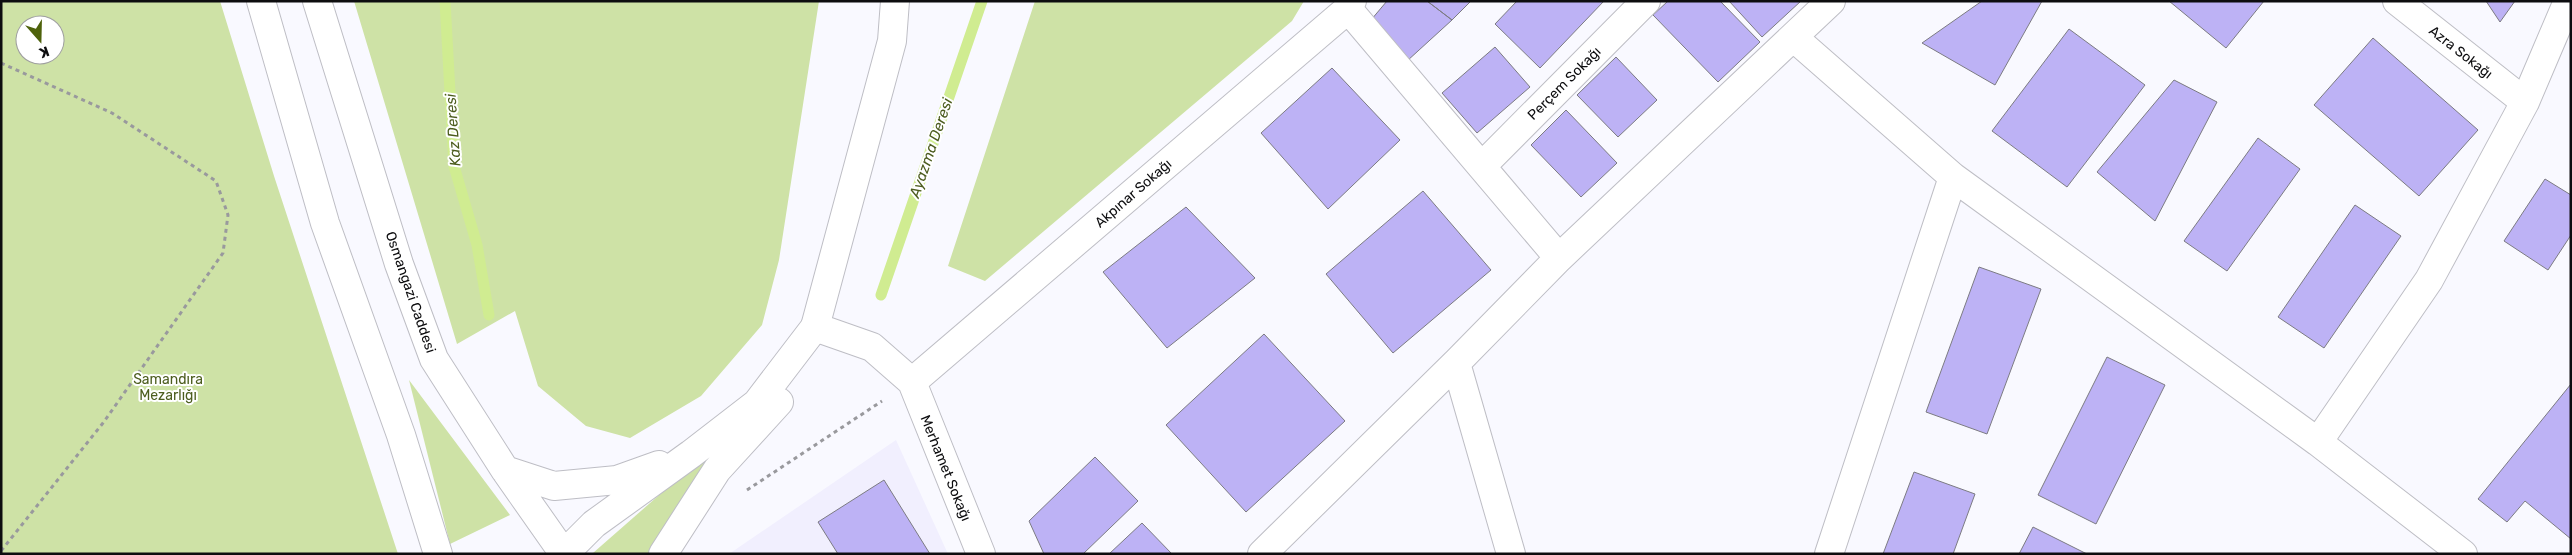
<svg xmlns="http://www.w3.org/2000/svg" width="2572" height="555" font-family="Rubik,sans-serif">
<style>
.built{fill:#f1effe}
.green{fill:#cee2a6;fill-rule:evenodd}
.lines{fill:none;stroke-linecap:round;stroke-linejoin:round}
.stream{stroke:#d0ec91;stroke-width:11}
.building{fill:#bdb2f5;stroke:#7c7b82}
.street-casing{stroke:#bebec5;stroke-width:30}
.primary-casing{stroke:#bebec5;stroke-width:30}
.path{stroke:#99999d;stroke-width:3;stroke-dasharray:4 4;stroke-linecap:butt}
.street{stroke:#fff;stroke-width:28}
.primary{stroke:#fff;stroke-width:28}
.labels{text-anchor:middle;stroke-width:4;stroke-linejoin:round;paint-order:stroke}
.street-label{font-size:14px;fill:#0d0d0f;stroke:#fff}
.park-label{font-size:14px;fill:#4c5d1e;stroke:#fff}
.water-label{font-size:15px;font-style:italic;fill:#4c5c1e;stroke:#fff}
</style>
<rect width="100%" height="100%" fill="#f9f9ff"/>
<!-- built -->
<path class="built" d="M 896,440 L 948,554 L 729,554 Z"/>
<!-- green -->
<path class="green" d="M 1,1 L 220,1 L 274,176 L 398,554 L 1,554 ZM 25,25 L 55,25 L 55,55 L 25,55 Z
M 354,1 L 819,1 L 779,260 L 762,325 L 701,396 L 630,438 L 586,426 L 538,386 L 515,311 L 457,344 Z
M 1035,1 L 1304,1 L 1292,21 L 985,281 L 948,266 Z
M 409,380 L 510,515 L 450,544 Z
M 755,411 L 654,554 L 593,554 L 593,553 Z"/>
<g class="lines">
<!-- stream -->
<path class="stream" d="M 445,1 L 454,166 L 477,245 L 489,315
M 881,295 L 982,1"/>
</g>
<!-- building -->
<path class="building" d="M 1387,1 L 1427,1 L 1452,20 L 1407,61 L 1371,20 Z
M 1427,1 L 1471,1 L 1452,20 Z
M 1517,1 L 1604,1 L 1540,68 L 1495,24 Z
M 1668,1 L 1720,1 L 1760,42 L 1718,82 L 1653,15 Z
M 1729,1 L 1801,1 L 1762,37 Z
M 1982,1 L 2042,1 L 1995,85 L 1922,43 Z
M 2169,1 L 2264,1 L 2226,48 Z
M 2486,1 L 2515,1 L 2500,22 Z
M 2069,29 L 2145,85 L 2067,187 L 1992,131 Z
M 2373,38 L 2478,130 L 2419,196 L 2314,105 Z
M 1495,47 L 1530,87 L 1477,133 L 1442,93 Z
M 1616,57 L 1657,100 L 1618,137 L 1577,95 Z
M 1332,68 L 1400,140 L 1328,209 L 1261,133 Z
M 2174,80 L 2217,102 L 2155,221 L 2097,172 Z
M 1566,110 L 1617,163 L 1581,197 L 1531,145 Z
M 2258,138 L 2300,169 L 2227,271 L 2184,241 Z
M 2545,179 L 2571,195 L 2571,235 L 2548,270 L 2504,241 Z
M 1423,191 L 1491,270 L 1393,353 L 1326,274 Z
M 2355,205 L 2401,236 L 2324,348 L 2278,317 Z
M 1186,207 L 1255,278 L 1167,348 L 1103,272 Z
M 1979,267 L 2041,289 L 1987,434 L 1926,412 Z
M 1264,334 L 1345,421 L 1246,512 L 1166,425 Z
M 2107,357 L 2165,385 L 2096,524 L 2038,495 Z
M 2571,384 L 2571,539 L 2525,501 L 2507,522 L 2478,499 Z
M 1095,457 L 1138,501 L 1083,554 L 1044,554 L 1029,521 Z
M 1914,472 L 1975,494 L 1953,554 L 1883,554 Z
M 884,480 L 930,554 L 838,554 L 818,522 Z
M 1142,523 L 1172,554 L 1109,554 Z
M 2033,527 L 2087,554 L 2019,554 Z"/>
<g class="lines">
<defs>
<path id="street" d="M 895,1 L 892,41 L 815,327 L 872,347 L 912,382 L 981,554
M 2397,1 L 2525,102
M 1348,9 L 1559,258
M 1793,37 L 1953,177 L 2318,442 L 2463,554
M 1482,166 L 1646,1
M 912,382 L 1348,9 L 1352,1
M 2318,442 L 2429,280 L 2525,102 L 2568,1
M 1262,554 L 1456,363
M 1511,554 L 1456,363 L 1559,258 L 1831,1
M 1829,554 L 1953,177"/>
<path id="primary" d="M 261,1 L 325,223 L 401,435 L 438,554
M 317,1 L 399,264 L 434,359 L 505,470 L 564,554
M 505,470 L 554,486 L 617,480 L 659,465
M 564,554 L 594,524 L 691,454 L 757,403 L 815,327
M 663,554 L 717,470 L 779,402"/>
</defs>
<!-- street casing -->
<use href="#street" class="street-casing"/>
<!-- primary casing -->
<use href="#primary" class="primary-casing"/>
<!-- path -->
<path class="path" d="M 1,63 L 112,113 L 216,181 L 228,215 L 223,253 L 103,423 L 1,551
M 747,490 L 882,401"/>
<!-- street -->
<use href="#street" class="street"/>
<!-- primary -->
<use href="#primary" class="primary"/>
</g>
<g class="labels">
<!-- street labels -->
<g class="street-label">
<text transform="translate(2461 52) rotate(38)" y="5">Azra Sokağı</text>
<text transform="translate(1564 83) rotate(-45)" y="5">Perçem Sokağı</text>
<text transform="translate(1133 193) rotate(-41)" y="5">Akpınar Sokağı</text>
<text transform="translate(411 292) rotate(71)" y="5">Osmangazi Caddesi</text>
<text transform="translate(946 468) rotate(68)" y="5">Merhamet Sokağı</text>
</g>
<!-- park labels -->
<g class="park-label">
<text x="168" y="384">Samandıra<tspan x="168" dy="16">Mezarlığı</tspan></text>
</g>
<!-- water labels -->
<g class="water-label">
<text transform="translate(453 130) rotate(-94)" y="5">Kaz Deresi</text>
<text transform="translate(931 148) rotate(-71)" y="5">Ayazma Deresi</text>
</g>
</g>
<!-- border -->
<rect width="2572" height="555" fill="none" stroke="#0d0d0f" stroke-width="5"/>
<!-- north arrow -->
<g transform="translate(40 40) rotate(160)"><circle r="24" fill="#ffffff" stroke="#9e9e9f"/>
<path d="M0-4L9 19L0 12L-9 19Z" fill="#4e620b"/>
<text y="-8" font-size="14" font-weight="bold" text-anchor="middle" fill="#0d0d0f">K</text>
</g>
</svg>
